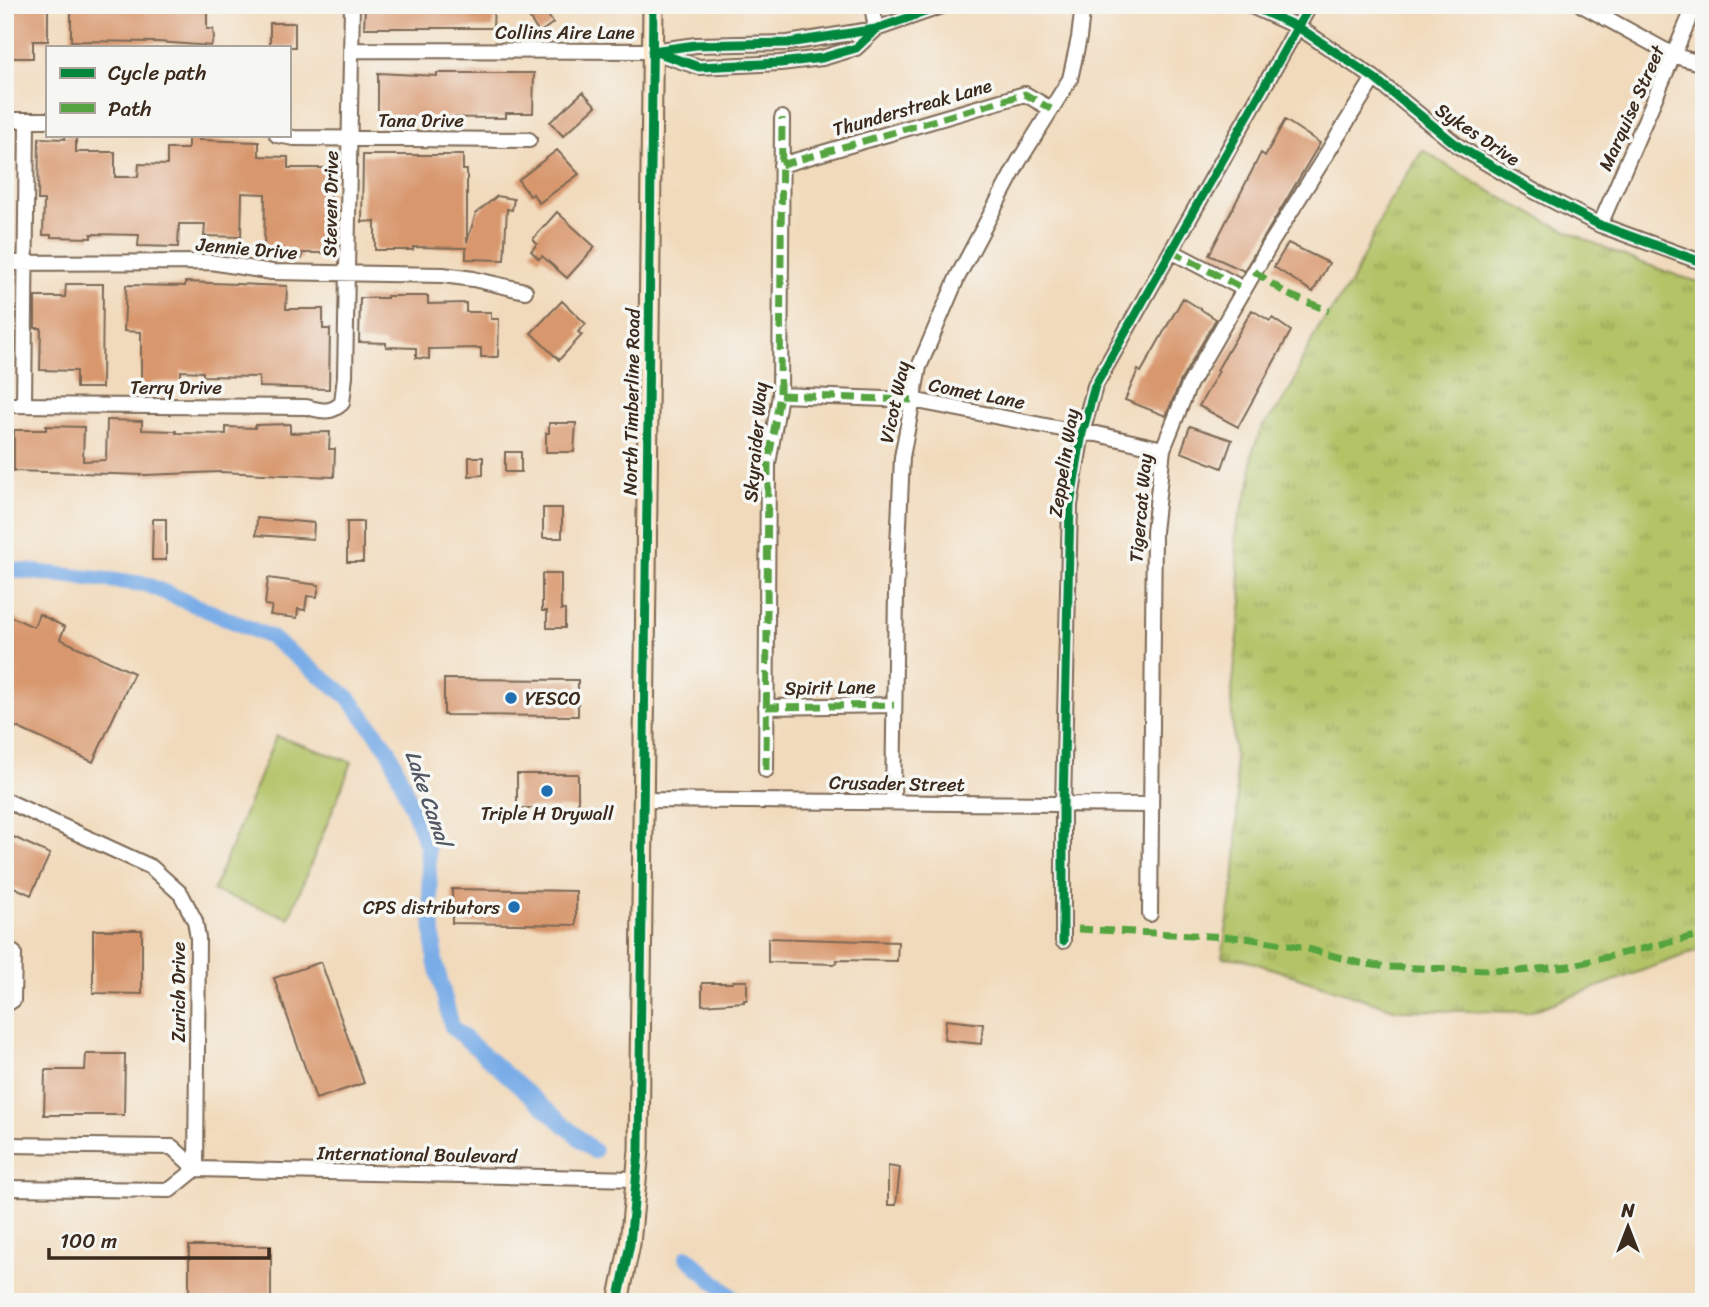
<svg xmlns="http://www.w3.org/2000/svg" width="1709" height="1307" font-family="Sriracha,sans-serif">
<style>
.grass{fill:url(#grass-tufts);stroke:#777642;stroke-width:2}
.pitch{fill:#b3c366;stroke:#777642;stroke-width:2}
.lines{fill:none;stroke-linecap:round;stroke-linejoin:round}
.canal{stroke:#7aade7;stroke-width:16}
.building{fill:#d8976d}
.street-casing{stroke:#7b6855;stroke-width:18}
.secondary-casing{stroke:#7b6855;stroke-width:23}
.street{stroke:#fff;stroke-width:14}
.secondary{stroke:#fde5c5;stroke-width:19}
.quiet{stroke:#54a441;stroke-width:7;stroke-dasharray:14 7;stroke-linecap:butt}
.cycleway-casing{stroke:#f6f6f2;stroke-width:13}
.cycleway{stroke:#00873e;stroke-width:9}
.poi-dot{fill:#1f6fb2;stroke:#f6f6f2;stroke-width:2.5}
.labels{text-anchor:middle;stroke-width:7;stroke-linejoin:round;paint-order:stroke}
.street-label{font-size:19px;fill:#3b2a1e;stroke:#f6f6f2}
.poi-label{font-size:19px;fill:#3b2a1e;stroke:#f6f6f2;text-anchor:start}
.water-label{font-size:21px;font-style:italic;fill:#515864;stroke:#f6f6f2}
</style>
<defs>
<pattern id="grass-tufts" width="24" height="20" patternUnits="userSpaceOnUse" patternTransform="scale(1.75)"><rect width="24" height="20" fill="#b3c366"/><path d="M3 7l-1-3M5 7V3M7 7l1-3M15 17l-1-3M17 17v-4M19 17l1-3" fill="none" stroke="#939f53"/></pattern>
</defs>
<rect width="100%" height="100%" fill="#f6f6f2"/>
<filter id="ink" filterUnits="userSpaceOnUse"><feTurbulence type="fractalNoise" baseFrequency=".0143" numOctaves="2"/><feDisplacementMap in="SourceGraphic" scale="14" xChannelSelector="R" yChannelSelector="G"/><feConvolveMatrix kernelMatrix="1 2 1 2 8 2 1 2 1" color-interpolation-filters="sRGB"/></filter>
<filter id="wash" filterUnits="userSpaceOnUse"><feTurbulence type="fractalNoise" baseFrequency=".00686" numOctaves="4" result="noise"/><feDisplacementMap in="SourceGraphic" scale="28" xChannelSelector="R" yChannelSelector="G"/><feGaussianBlur stdDeviation="1.57" result="paint"/><feColorMatrix in="noise" values="0 0 0 0 0 0 0 0 0 0 0 0 0 0 0 0 0 1.4 0 .05"/><feComposite in="paint" operator="in"/></filter>
<g filter="url(#wash)">
<rect width="100%" height="100%" fill="#f1dabb"/>
<!-- grass -->
<path class="grass" d="M 1423,150 C 1511,208 1603,253 1704,284 C 1704,481 1700,677 1700,875 L 1704,876 L 1704,948 L 1529,1012 L 1397,1010 L 1243,959 L 1222,957 L 1234,882 L 1237,847 L 1237,797 L 1231,699 L 1242,601 L 1235,538 L 1237,524 L 1251,482 L 1252,453 L 1262,427 L 1278,408 L 1294,383 L 1303,358 L 1319,327 L 1351,283 L 1387,205 Z"/>
<!-- pitch -->
<path class="pitch" d="M 276,736 L 352,762 L 289,918 L 213,891 Z"/>
<g class="lines">
<!-- canal -->
<path class="canal" d="M 5,569 L 145,584 L 270,637 L 348,697 L 389,750 L 427,845 L 435,961 L 452,1027 L 594,1151
M 687,1257 L 737,1302"/>
</g>
<g id="blocks">
<!-- building -->
<path class="building" d="M 8,5 L 48,5 L 48,41 L 33,41 L 33,58 L 10,58 L 10,42 L 8,42 Z
M 71,5 L 207,5 L 207,29 L 213,29 L 214,38 L 211,46 L 158,42 L 71,41 Z
M 365,5 L 494,5 L 493,28 L 364,28 Z
M 521,5 L 541,5 L 553,23 L 539,33 Z
M 270,23 L 295,23 L 295,47 L 270,47 Z
M 378,73 L 437,76 L 437,73 L 534,73 L 533,113 L 506,113 L 506,118 L 378,117 Z
M 583,92 L 596,106 L 563,136 L 550,122 Z
M 1285,120 L 1320,143 L 1244,271 L 1209,255 L 1261,153 L 1265,156 Z
M 65,135 L 76,135 L 76,152 L 115,152 L 115,177 L 138,177 L 139,164 L 167,165 L 167,149 L 188,149 L 188,135 L 199,135 L 199,140 L 259,142 L 259,156 L 288,157 L 288,168 L 326,168 L 326,192 L 331,192 L 329,253 L 302,253 L 302,259 L 264,255 L 265,194 L 242,193 L 241,237 L 204,236 L 205,224 L 179,224 L 178,247 L 138,246 L 139,235 L 91,234 L 91,238 L 51,237 L 51,235 L 43,235 L 44,200 L 38,200 L 39,138 L 65,139 Z
M 557,150 L 579,174 L 539,203 L 533,194 L 530,196 L 518,180 Z
M 363,155 L 463,155 L 463,170 L 467,170 L 467,242 L 476,213 L 497,196 L 514,199 L 512,210 L 507,209 L 504,260 L 466,259 L 466,248 L 413,247 L 413,250 L 375,250 L 375,221 L 362,222 Z
M 557,212 L 595,247 L 567,278 L 542,256 L 539,259 L 531,251 L 537,244 L 533,239 Z
M 1288,243 L 1329,263 L 1313,292 L 1274,267 Z
M 185,282 L 287,286 L 286,309 L 323,309 L 323,329 L 330,329 L 329,389 L 259,387 L 259,377 L 203,376 L 203,372 L 181,371 L 181,382 L 152,382 L 152,391 L 141,391 L 141,332 L 124,331 L 126,285 L 185,286 Z
M 66,284 L 103,284 L 102,388 L 76,388 L 76,371 L 40,370 L 41,328 L 35,328 L 35,297 L 65,297 Z
M 387,296 L 428,296 L 428,304 L 466,303 L 466,312 L 491,312 L 491,319 L 499,319 L 498,357 L 481,357 L 481,348 L 429,349 L 429,359 L 416,358 L 416,348 L 386,347 L 386,343 L 359,342 L 360,298 L 387,298 Z
M 1183,298 L 1216,319 L 1181,380 L 1166,416 L 1125,400 L 1138,370 L 1141,372 Z
M 562,301 L 586,324 L 578,332 L 582,335 L 559,360 L 531,333 Z
M 1252,310 L 1270,321 L 1272,318 L 1291,331 L 1238,427 L 1199,406 L 1219,371 L 1217,370 Z
M 107,420 L 142,421 L 142,430 L 176,431 L 176,433 L 226,434 L 226,427 L 255,428 L 255,425 L 290,424 L 290,433 L 330,432 L 329,449 L 335,449 L 334,477 L 220,472 L 145,475 L 14,471 L 14,430 L 46,430 L 46,426 L 84,427 L 83,461 L 106,460 Z
M 549,423 L 576,423 L 574,452 L 546,452 L 546,433 L 549,433 Z
M 1190,426 L 1232,440 L 1222,468 L 1181,452 Z
M 505,452 L 521,452 L 521,472 L 505,472 Z
M 469,457 L 483,457 L 483,475 L 469,476 Z
M 543,508 L 562,508 L 562,538 L 543,538 Z
M 257,518 L 314,523 L 313,539 L 256,535 Z
M 153,519 L 166,519 L 166,560 L 152,560 Z
M 347,522 L 363,522 L 363,562 L 347,562 Z
M 542,574 L 561,574 L 561,610 L 565,610 L 565,628 L 547,628 L 547,611 L 542,611 Z
M 268,578 L 319,585 L 317,597 L 307,596 L 305,610 L 298,609 L 297,618 L 270,615 L 272,606 L 265,605 Z
M 5,614 L 34,627 L 39,614 L 65,627 L 60,639 L 134,673 L 93,762 L 5,722 Z
M 444,679 L 578,680 L 578,716 L 444,715 Z
M 517,774 L 578,774 L 578,808 L 517,808 Z
M 5,833 L 50,854 L 31,895 L 5,883 Z
M 452,889 L 576,891 L 576,925 L 452,923 Z
M 93,930 L 142,930 L 142,994 L 93,993 Z
M 768,938 L 898,942 L 897,961 L 837,960 L 836,964 L 768,962 Z
M 321,962 L 364,1083 L 316,1099 L 274,978 Z
M 733,981 L 747,981 L 747,1000 L 744,1000 L 744,1002 L 702,1005 L 702,983 L 733,983 Z
M 946,1020 L 983,1024 L 981,1044 L 944,1040 Z
M 86,1054 L 125,1054 L 124,1115 L 44,1115 L 45,1070 L 85,1070 Z
M 888,1166 L 900,1168 L 896,1205 L 888,1205 Z
M 189,1246 L 271,1246 L 271,1302 L 189,1302 Z"/>
</g>
</g>
<g filter="url(#ink)">
<use href="#blocks" fill-opacity="0" stroke="#7b6855" stroke-width="2"/>
<g class="lines">
<defs>
<path id="street" d="M 872,5 L 876,29
M 1249,5 L 1298,27 L 1374,78 L 1458,146 L 1532,190 L 1600,225 L 1704,263
M 1582,5 L 1675,56 L 1704,64
M 351,50 L 652,51 L 696,45 L 788,43 L 876,29 L 945,5
M 657,53 L 699,67 L 780,63 L 822,58 L 856,48 L 876,29
M 5,120 L 47,120
M 277,135 L 294,138 L 529,140
M 781,165 L 1025,94 L 1051,109
M 1600,225 L 1695,5
M 1171,251 L 1244,289
M 5,263 L 211,262 L 272,272 L 443,275 L 473,279 L 525,291
M 780,395 L 912,400 L 1082,433 L 1097,434 L 1163,449
M 5,405 L 306,407 C 322,411 330,414 342,403 L 345,376 L 352,5
M 24,405 L 27,120
M 766,707 L 894,705
M 766,770 L 768,464 L 780,395 L 782,118
M 5,800 L 151,867 L 181,894 L 195,921 L 198,938 L 196,1169
M 643,800 L 1151,805
M 893,802 L 896,591 L 902,457 L 919,367 L 957,278 L 1019,161 L 1070,79 L 1079,38 L 1083,5
M 1150,914 L 1154,532 L 1163,449 L 1189,385 L 1271,243 L 1374,78
M 1063,941 L 1063,804 L 1070,505 L 1082,433 L 1095,386 L 1310,5
M 5,948 L 14,953 L 13,1000 L 5,1005
M 5,1145 L 172,1147 L 196,1169 L 637,1179
M 5,1188 L 170,1190 L 196,1169"/>
<path id="secondary" d="M 618,1302 L 630,1244 L 639,1150 L 653,5"/>
</defs>
<!-- street casing -->
<use href="#street" class="street-casing"/>
<!-- secondary casing -->
<use href="#secondary" class="secondary-casing"/>
<!-- street -->
<use href="#street" class="street"/>
<!-- secondary -->
<use href="#secondary" class="secondary"/>
<!-- quiet -->
<path class="quiet" d="M 781,165 L 1025,94 L 1051,109
M 1171,251 L 1244,289
M 1254,271 L 1287,294 L 1329,311
M 780,395 L 912,400
M 766,707 L 894,705
M 766,770 L 768,464 L 780,395 L 782,118
M 1078,929 L 1246,938 L 1301,947 L 1360,963 L 1387,967 L 1519,971 L 1569,966 L 1704,934"/>
<defs>
<path id="cycleway" d="M 1249,5 L 1298,27 L 1374,78 L 1458,146 L 1532,190 L 1600,225 L 1704,263
M 652,51 L 696,45 L 788,43 L 876,29 L 945,5
M 656,52 L 699,67 L 780,63 L 822,58 L 856,48 L 876,29
M 1063,941 L 1063,804 L 1070,505 L 1082,433 L 1095,386 L 1310,5
M 618,1302 L 630,1244 L 639,1150 L 653,5"/>
</defs>
<!-- cycleway casing -->
<use href="#cycleway" class="cycleway-casing"/>
<!-- cycleway -->
<use href="#cycleway" class="cycleway"/>
</g>
</g>
<!-- markers -->
<g class="poi-dot">
<circle cx="511" cy="698" r="7"/>
<circle cx="547" cy="791" r="7"/>
<circle cx="514" cy="907" r="7"/>
</g>
<g class="labels">
<!-- street labels -->
<g class="street-label">
<text x="565" y="39">Collins Aire Lane</text>
<text transform="translate(912 107) rotate(-16)" y="7">Thunderstreak Lane</text>
<text transform="translate(1631 108) rotate(-66)" y="7">Marquise Street</text>
<text x="421" y="127">Tana Drive</text>
<text transform="translate(1478 134) rotate(34)" y="7">Sykes Drive</text>
<text transform="translate(330 204) rotate(-89)" y="7">Steven Drive</text>
<text transform="translate(247 248) rotate(5)" y="7">Jennie Drive</text>
<text x="176" y="394">Terry Drive</text>
<text transform="translate(977 393) rotate(11)" y="7">Comet Lane</text>
<text transform="translate(631 402) rotate(-89)" y="7">North Timberline Road</text>
<text transform="translate(894 402) rotate(-78)" y="7">Vicot Way</text>
<text transform="translate(755 442) rotate(-85)" y="7">Skyraider Way</text>
<text transform="translate(1063 463) rotate(-81)" y="7">Zeppelin Way</text>
<text transform="translate(1140 508) rotate(-85)" y="7">Tigercat Way</text>
<text transform="translate(830 687) rotate(-1)" y="7">Spirit Lane</text>
<text transform="translate(897 783) rotate(1)" y="7">Crusader Street</text>
<text transform="translate(178 992) rotate(-90)" y="7">Zurich Drive</text>
<text transform="translate(417 1154) rotate(1)" y="7">International Boulevard</text>
</g>
<!-- poi labels -->
<g class="poi-label">
<text x="525" y="705">YESCO</text>
<text x="547" y="820" text-anchor="middle">Triple H Drywall</text>
<text x="500" y="914" text-anchor="end">CPS distributors</text>
</g>
<!-- water labels -->
<g class="water-label">
<text transform="translate(428 798) rotate(71)" y="7">Lake Canal</text>
</g>
</g>
<!-- margin -->
<rect width="1709" height="1307" fill="none" stroke="#f6f6f2" stroke-width="28"/>
<!-- legend -->
<rect x="46" y="46" width="245" height="91" fill="#f6f6f2" stroke="#aba49d" stroke-width="2"/>
<rect x="60" y="68" width="35" height="10" fill="#00873e" stroke="#aba49d" stroke-width="2"/>
<text x="108" y="80" font-size="21" fill="#3b2a1e">Cycle path</text>
<rect x="60" y="103" width="35" height="10" fill="#54a441" stroke="#aba49d" stroke-width="2"/>
<text x="108" y="116" font-size="21" fill="#3b2a1e">Path</text>
<!-- north arrow -->
<g transform="translate(1628 1227)" stroke="#f6f6f2" stroke-width="5" paint-order="stroke">
<path d="M0-5L12 26L0 18L-12 26Z" fill="#3b2a1e"/>
<text y="-10" font-size="19" font-weight="bold" text-anchor="middle" fill="#3b2a1e">N</text>
</g>
<!-- scale -->
<path d="M49 1248v10h220v-10" fill="none" stroke="#3b2a1e" stroke-width="3.5"/>
<text x="60" y="1248" font-size="21" fill="#3b2a1e" stroke="#f6f6f2" stroke-width="5" paint-order="stroke">100 m</text>
</svg>
